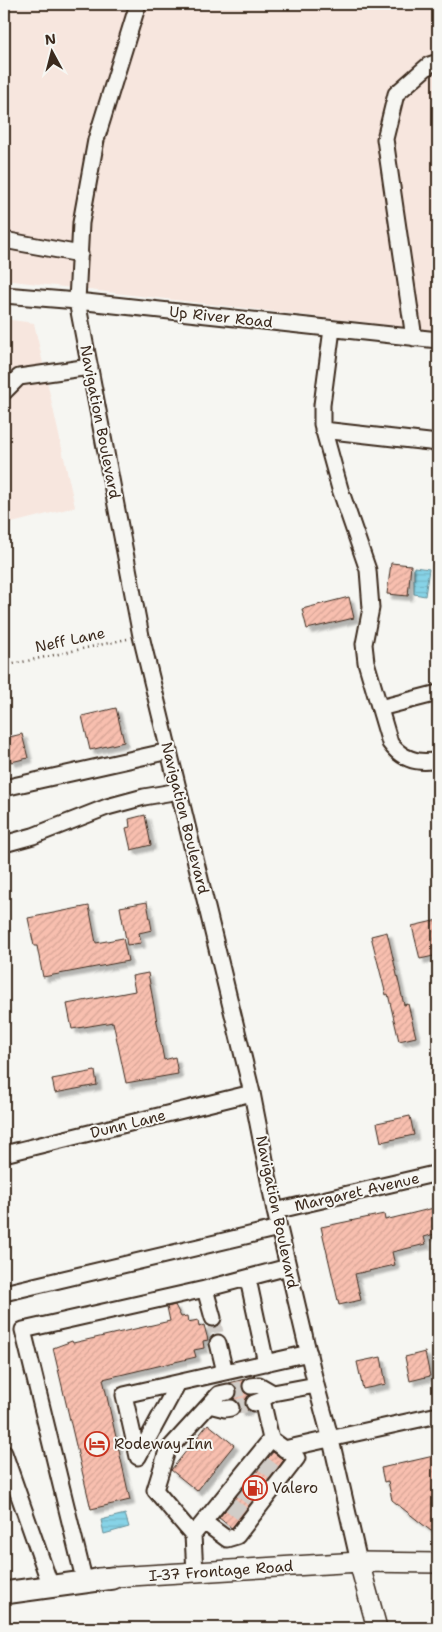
<svg xmlns="http://www.w3.org/2000/svg" width="442" height="1632" font-family="'Shantell Sans',sans-serif">
<style>
.built{fill:#f7e6de}
.water{fill:url(#water-rules);stroke:#698f97}
.building{fill:url(#building-hatch);stroke:#3b2a1e;filter:url(#shadow)}
.lines{fill:none;stroke-linecap:round;stroke-linejoin:round}
.minor-tunnel{stroke:#d1cdc8;stroke-width:15;stroke-dasharray:15 8;stroke-linecap:butt}
.minor-casing{stroke:#3b2a1e;stroke-width:19}
.major-casing{stroke:#3b2a1e;stroke-width:22}
.highway-casing{stroke:#3b2a1e;stroke-width:25}
.path{stroke:#3b2a1e;stroke-width:2.5;stroke-dasharray:1 4;stroke-linecap:butt}
.minor{stroke:#f6f6f2;stroke-width:15}
.major{stroke:#f6f6f2;stroke-width:19}
.highway{stroke:#f6f6f2;stroke-width:21}
.labels{text-anchor:middle;stroke-width:4;stroke-linejoin:round;paint-order:stroke}
.street-label{font-size:15px;fill:#3b2a1e;stroke:#f6f6f2}
.poi-label{font-size:15px;fill:#3b2a1e;stroke:#f6f6f2;text-anchor:start}
</style>
<defs>
<pattern id="water-rules" width="6" height="5" patternUnits="userSpaceOnUse" patternTransform="scale(1.25)"><rect width="6" height="5" fill="#87d3e7"/><path d="M0 2.5h6" fill="none" stroke="#75b5c6"/></pattern>
<pattern id="building-hatch" width="6" height="6" patternUnits="userSpaceOnUse" patternTransform="scale(1.25)"><rect width="6" height="6" fill="#f8bfaf"/><path d="M-1 1l2-2M0 6l6-6M5 7l2-2" fill="none" stroke="#d6a496"/></pattern>
<filter id="shadow"><feDropShadow dx="4.5" dy="4.5" stdDeviation="1" flood-color="#0004"/></filter>
</defs>
<rect width="100%" height="100%" fill="#f6f6f2"/>
<filter id="ink" filterUnits="userSpaceOnUse"><feTurbulence type="fractalNoise" baseFrequency=".02" numOctaves="2"/><feDisplacementMap in="SourceGraphic" scale="10" xChannelSelector="R" yChannelSelector="G"/><feConvolveMatrix kernelMatrix="1 2 1 2 8 2 1 2 1" color-interpolation-filters="sRGB"/></filter>
<g filter="url(#ink)">
<!-- built -->
<path class="built" d="M 4,4 L 438,4 L 438,331 L 4,280 Z
M 4,319 L 34,323 L 75,507 L 4,525 Z"/>
<!-- water -->
<path class="water" d="M 414,567 L 429,569 L 425,596 L 414,594 Z
M 125,1514 L 129,1527 L 104,1534 L 101,1520 Z"/>
<!-- building -->
<path class="building" d="M 391,563 L 411,565 L 408,596 L 387,594 Z
M 349,597 L 354,618 L 307,629 L 302,609 Z
M 116,708 L 124,742 L 90,750 L 82,716 Z
M 22,734 L 28,758 L 11,762 L 5,738 Z
M 145,815 L 151,845 L 131,850 L 126,828 L 130,827 L 129,819 Z
M 147,902 L 152,930 L 139,933 L 141,943 L 127,945 L 120,907 Z
M 89,906 L 96,943 L 123,938 L 128,961 L 43,977 L 37,946 L 34,946 L 28,918 Z
M 438,920 L 438,955 L 420,959 L 412,926 Z
M 387,932 L 404,1005 L 408,1004 L 416,1037 L 399,1041 L 388,994 L 386,995 L 371,936 Z
M 148,973 L 164,1060 L 175,1057 L 178,1074 L 126,1083 L 113,1022 L 72,1029 L 67,1004 L 135,991 L 132,976 Z
M 95,1071 L 97,1085 L 55,1093 L 52,1079 Z
M 410,1116 L 414,1135 L 381,1142 L 377,1123 Z
M 438,1207 L 438,1233 L 424,1237 L 426,1244 L 392,1252 L 395,1265 L 355,1274 L 361,1300 L 339,1305 L 321,1227 L 384,1214 L 385,1220 Z
M 175,1305 L 181,1317 L 187,1316 L 188,1322 L 198,1320 L 199,1327 L 204,1325 L 208,1340 L 203,1341 L 204,1348 L 194,1350 L 196,1357 L 103,1379 L 130,1500 L 91,1509 L 53,1348 L 72,1341 L 73,1343 L 170,1321 L 167,1307 Z
M 425,1352 L 430,1376 L 410,1381 L 405,1357 Z
M 381,1357 L 386,1384 L 363,1389 L 357,1362 Z
M 245,1379 L 242,1387 L 244,1392 L 250,1395 L 245,1402 L 248,1410 L 240,1412 L 238,1402 L 234,1399 L 237,1395 L 237,1390 L 235,1385 L 229,1383 Z
M 208,1424 L 234,1445 L 197,1491 L 171,1470 Z
M 273,1452 L 284,1460 L 232,1528 L 219,1518 Z
M 438,1455 L 438,1530 L 431,1531 L 392,1500 L 388,1481 L 384,1482 L 381,1468 Z"/>
<g class="lines">
<!-- minor-tunnel -->
<path class="minor-tunnel" d="M 213,1318 L 218,1343
M 228,1392 L 251,1386
M 231,1408 L 254,1403
M 262,1463 L 278,1475
M 251,1477 L 267,1489
M 241,1490 L 256,1502
M 230,1504 L 245,1516"/>
<defs>
<path id="minor" d="M 138,4 L 96,140 L 81,223 L 77,301 L 141,636 L 252,1093 L 275,1211 L 316,1385 L 331,1440 L 359,1562
M 4,240 L 80,254
M 4,295 L 77,301 L 438,340
M 332,329 L 322,405 L 322,424 L 340,489 L 368,570 L 371,608 L 364,644 L 366,662 L 390,743 C 402,760 419,764 438,760
M 414,338 L 385,139 L 396,94 L 429,65 L 438,62
M 4,392 L 19,377 L 90,367
M 323,430 L 438,443
M 380,708 L 438,693
M 4,788 L 169,751
M 4,844 L 33,836 L 107,807 L 144,797 L 179,791
M 4,1154 L 252,1093
M 275,1211 L 438,1173
M 248,1279 L 266,1363
M 205,1289 L 213,1318
M 4,1293 L 279,1228
M 218,1343 L 225,1372
M 178,1383 L 138,1457 L 124,1395 L 309,1353
M 251,1386 L 259,1385 L 273,1393
M 262,1400 L 271,1439
M 254,1403 L 262,1400 L 273,1393 L 316,1385
M 209,1405 L 225,1409 L 231,1408
M 284,1449 L 438,1415
M 4,1453 L 49,1581
M 193,1535 L 155,1490 L 167,1451 L 219,1394 L 228,1392
M 195,1573 L 193,1535 C 219,1503 245,1471 271,1439 L 297,1458 L 237,1536 L 227,1539 L 204,1522
M 84,1579 L 23,1330 L 205,1289 L 288,1267"/>
<path id="major" d="M 359,1562 L 377,1628
M 98,1578 L 359,1562 L 438,1563"/>
<path id="highway" d="M 4,1593 L 113,1578"/>
</defs>
<!-- minor casing -->
<use href="#minor" class="minor-casing"/>
<!-- major casing -->
<use href="#major" class="major-casing"/>
<!-- highway casing -->
<use href="#highway" class="highway-casing"/>
<!-- path -->
<path class="path" d="M 4,666 L 127,639"/>
<!-- minor -->
<use href="#minor" class="minor"/>
<!-- major -->
<use href="#major" class="major"/>
<!-- highway -->
<use href="#highway" class="highway"/>
</g>
</g>
<!-- icons -->
<defs>
<symbol id="hotel-ring" viewBox="-11 -11 22 22"><circle r="9.5" fill="#f6f6f2" stroke="#c8321e" stroke-width="1.5"/><path d="M-6-4.5h1.5V1H6V5H4.5V3h-9V5H-6ZM-4 0a1.8 1.8 0 1 1 3.6 0ZM.5 0V-2.5h3Q6-2.5 6 0Z" fill="#c8321e"/></symbol>
<symbol id="fuel-ring" viewBox="-11 -11 22 22"><circle r="9.5" fill="#f6f6f2" stroke="#c8321e" stroke-width="1.5"/><path d="M-5.5-6h7V0h2V4h1.3V-2.5L3-4.5l.8-.8L6-3V5H2.5V1h-1V6h-7ZM-4.2-4.7v3.2H.2V-4.7Z" fill="#c8321e"/></symbol>
</defs>
<g fill-rule="evenodd">
<use href="#hotel-ring" x="83" y="1430" width="28" height="28"/>
<use href="#fuel-ring" x="241" y="1474" width="28" height="28"/>
</g>
<g class="labels">
<!-- street labels -->
<g class="street-label">
<text transform="translate(221 317) rotate(6)" y="5">Up River Road</text>
<text transform="translate(100 422) rotate(79)" y="5">Navigation Boulevard</text>
<text transform="translate(70 640) rotate(-12)" y="5">Neff Lane</text>
<text transform="translate(185 818) rotate(76)" y="5">Navigation Boulevard</text>
<text transform="translate(128 1124) rotate(-14)" y="5">Dunn Lane</text>
<text transform="translate(357 1192) rotate(-13)" y="5">Margaret Avenue</text>
<text transform="translate(277 1212) rotate(78)" y="5">Navigation Boulevard</text>
<text transform="translate(221 1571) rotate(-4)" y="5">I-37 Frontage Road</text>
</g>
<!-- poi labels -->
<g class="poi-label">
<text x="114" y="1449">Rodeway Inn</text>
<text x="272" y="1493">Valero</text>
</g>
</g>
<!-- margin -->
<rect width="442" height="1632" fill="none" stroke="#f6f6f2" stroke-width="20"/>
<rect x="10" y="10" width="422" height="1612" fill="none" stroke="#3b2a1e" stroke-width="2" filter="url(#ink)"/>
<!-- north arrow -->
<g transform="translate(52 52) rotate(353)" stroke="#f6f6f2" stroke-width="4" paint-order="stroke">
<path d="M0-4L9 19L0 12L-9 19Z" fill="#3b2a1e"/>
<text y="-8" font-size="14" font-weight="bold" text-anchor="middle" fill="#3b2a1e">N</text>
</g>
</svg>
